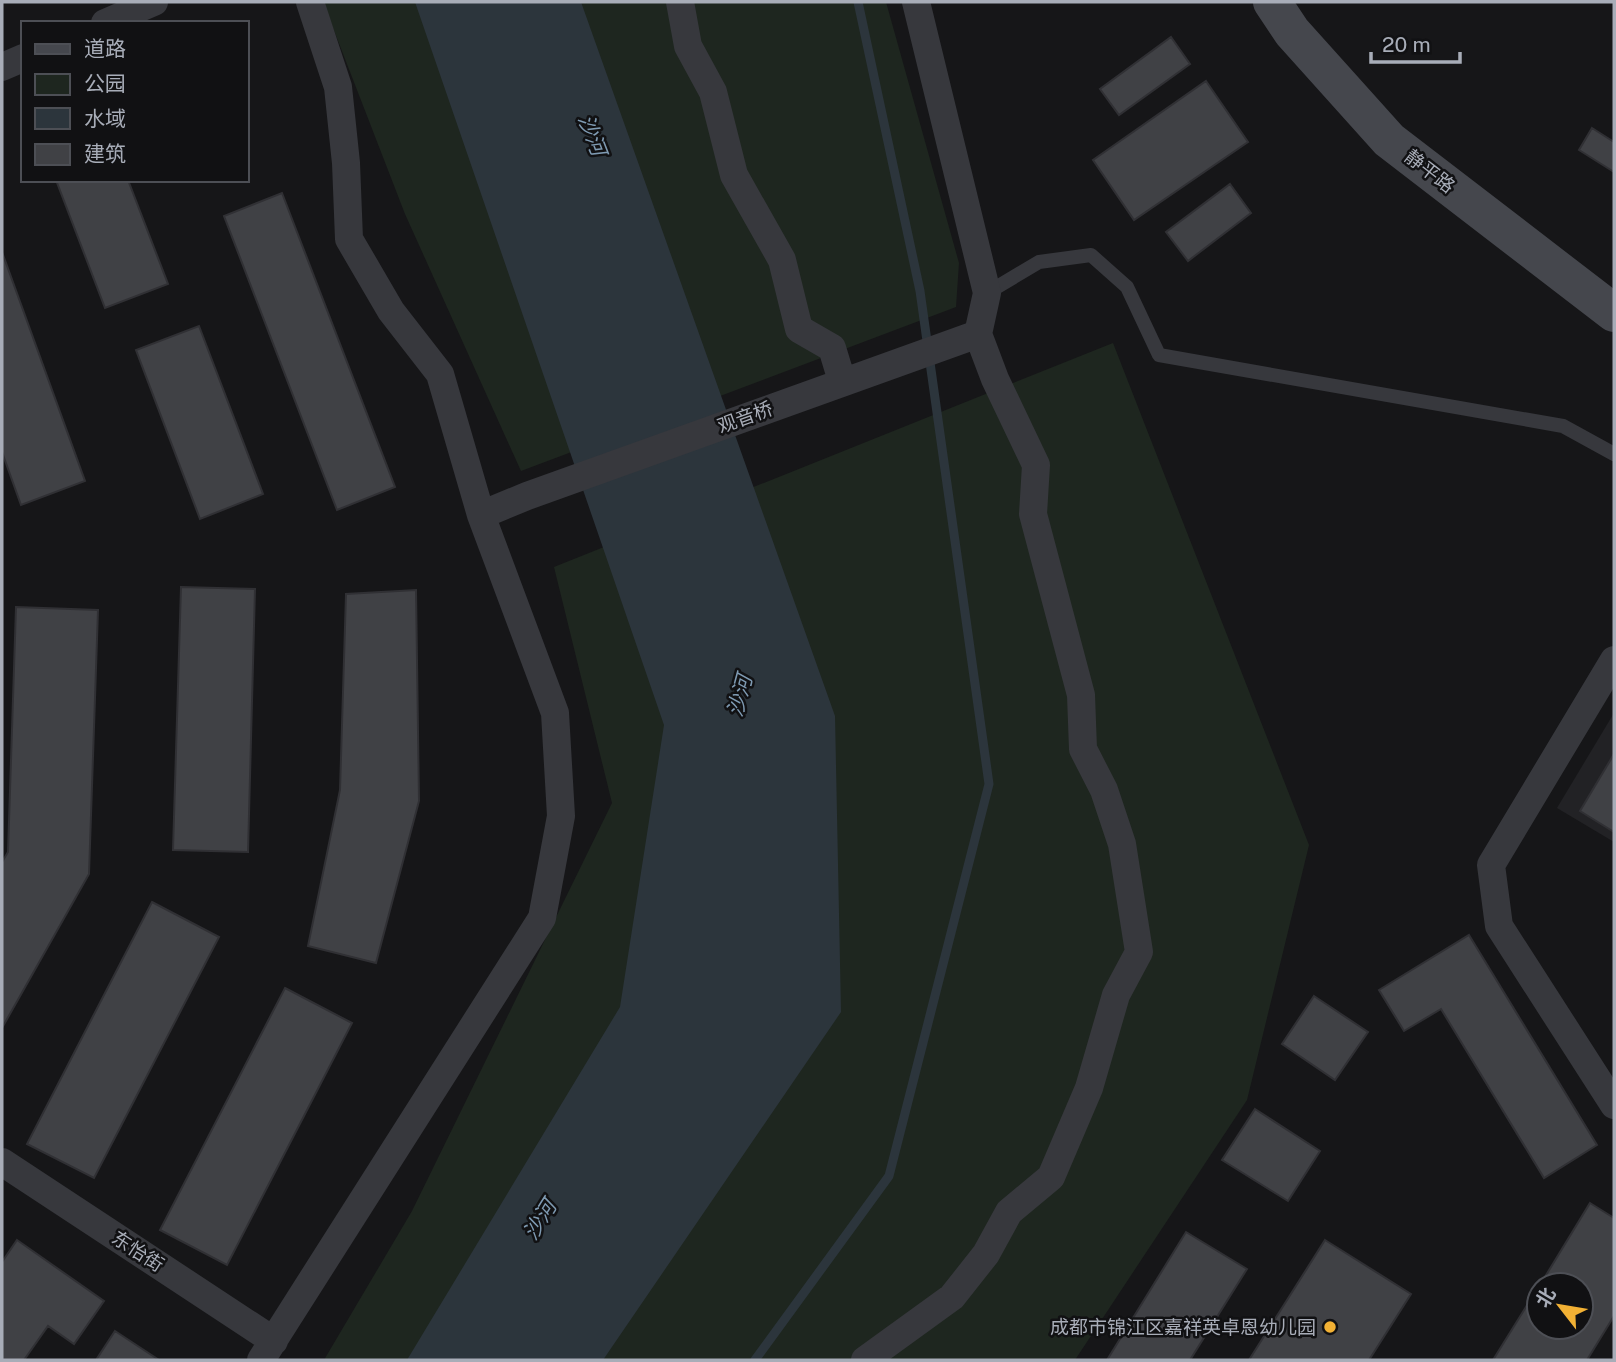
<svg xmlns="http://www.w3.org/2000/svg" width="1616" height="1362" font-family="'Public Sans','Noto Sans SC',sans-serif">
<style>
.built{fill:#222225}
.green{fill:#1e261f}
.water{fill:#2c353c}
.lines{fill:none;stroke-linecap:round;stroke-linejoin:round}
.stream{stroke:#2c353c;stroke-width:9}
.building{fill:#404145;stroke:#303034;stroke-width:2}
.lane{stroke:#37383d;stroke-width:14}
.street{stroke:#37383d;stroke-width:28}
.secondary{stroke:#45474d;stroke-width:38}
.poi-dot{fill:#f2b134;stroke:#111113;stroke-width:2.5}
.labels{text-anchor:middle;stroke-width:5;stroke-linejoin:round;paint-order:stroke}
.street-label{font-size:19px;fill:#a8adb8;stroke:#111113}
.poi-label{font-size:19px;fill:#a8adb8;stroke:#111113;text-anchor:end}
.water-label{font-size:21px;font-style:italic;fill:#7f9bb3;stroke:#111113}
</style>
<rect width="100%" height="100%" fill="#161618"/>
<!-- built -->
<path class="built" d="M 1614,713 L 1614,842 L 1557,808 Z"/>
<!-- green -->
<path class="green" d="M 323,2 L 886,2 L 959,263 L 956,307 L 521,471 L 405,214 Z
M 1113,343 L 1309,845 L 1247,1100 L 1075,1360 L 324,1360 L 412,1211 L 612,803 L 554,567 Z"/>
<!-- water -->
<path class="water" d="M 415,2 L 581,2 L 835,716 L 841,1012 L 603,1360 L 407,1360 L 620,1007 L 664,725 Z"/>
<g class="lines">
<!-- stream -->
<path class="stream" d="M 755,1360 L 889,1176 L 989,784 L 920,291 L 858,2"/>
</g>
<!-- building -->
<path class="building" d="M 1171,37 L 1190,64 L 1119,115 L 1100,89 Z
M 1206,81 L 1248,142 L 1134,220 L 1093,160 Z
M 1592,128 L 1614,142 L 1614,172 L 1579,150 Z
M 56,180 L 128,180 L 168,284 L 105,308 Z
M 1230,184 L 1251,213 L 1188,261 L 1166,232 Z
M 282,193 L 395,487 L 337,510 L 224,216 Z
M 2,252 L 85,481 L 21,505 L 2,452 Z
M 199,326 L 263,494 L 200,519 L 136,350 Z
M 181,587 L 255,589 L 248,852 L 173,850 Z
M 416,590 L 419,801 L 376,963 L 308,946 L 340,790 L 346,594 Z
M 16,607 L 98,610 L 89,874 L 2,1028 L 2,862 L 8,852 Z
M 1614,754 L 1614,832 L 1580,811 Z
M 152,902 L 219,937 L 94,1178 L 27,1144 Z
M 1469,935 L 1597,1145 L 1544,1178 L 1441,1009 L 1404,1031 L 1379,990 Z
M 285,988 L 352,1023 L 227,1265 L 160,1230 Z
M 1314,996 L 1368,1032 L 1335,1080 L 1282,1044 Z
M 1255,1109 L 1320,1151 L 1288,1201 L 1222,1160 Z
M 1590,1203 L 1614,1218 L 1614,1316 L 1587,1360 L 1493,1360 L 1539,1286 L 1539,1327 L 1581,1327 L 1581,1285 L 1540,1285 Z
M 1186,1232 L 1247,1269 L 1190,1360 L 1107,1360 Z
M 17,1240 L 104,1301 L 74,1344 L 48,1326 L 24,1360 L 2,1360 L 2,1262 Z
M 1325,1240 L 1411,1294 L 1369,1360 L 1249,1360 Z
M 115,1331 L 159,1360 L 96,1360 Z"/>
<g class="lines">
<!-- lane -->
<path class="lane" d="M 987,293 L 1039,262 L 1091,255 L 1127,287 L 1159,355 L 1563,426 L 1614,454"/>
<!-- street -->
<path class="street" d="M 680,2 L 688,46 L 713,92 L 734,175 L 782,260 L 799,329 L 832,348 L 842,381
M 105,23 L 154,2
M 2,67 L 23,58
M 481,515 L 527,496 L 978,334 L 987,293 L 916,2
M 1614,660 L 1491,865 L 1499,926 L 1614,1105
M 2,1162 L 274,1341
M 261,1360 L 542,918 L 561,816 L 555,713 L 481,515 L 440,374 L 391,311 L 349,239 L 346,163 L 338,87 L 310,2
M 865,1360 L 952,1297 L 986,1254 L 1009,1212 L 1051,1177 L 1089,1088 L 1116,995 L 1139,952 L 1122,844 L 1104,790 L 1083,749 L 1081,695 L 1033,514 L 1036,465 L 995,379 L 978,334"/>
<!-- secondary -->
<path class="secondary" d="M 1272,2 L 1292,32 L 1389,140 L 1614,313"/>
</g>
<!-- markers -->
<circle class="poi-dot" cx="1330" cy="1327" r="7"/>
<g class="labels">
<!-- street labels -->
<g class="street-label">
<text transform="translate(1430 171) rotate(38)" y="7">静平路</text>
<text transform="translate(745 417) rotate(-20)" y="7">观音桥</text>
<text transform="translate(138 1251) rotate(33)" y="7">东怡街</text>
</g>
<!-- poi labels -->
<g class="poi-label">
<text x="1316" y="1334">成都市锦江区嘉祥英卓恩幼儿园</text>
</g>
<!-- water labels -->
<g class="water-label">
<text transform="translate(592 135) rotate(69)" y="7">沙河</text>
<text transform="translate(740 696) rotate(-75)" y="7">沙河</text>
<text transform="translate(540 1220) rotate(-58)" y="7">沙河</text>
</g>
</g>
<!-- border -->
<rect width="1616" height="1362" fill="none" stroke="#a8adb8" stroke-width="7"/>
<!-- legend -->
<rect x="21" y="21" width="228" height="161" fill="#111113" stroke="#4d4f55" stroke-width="2"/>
<rect x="35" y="44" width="35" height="10" fill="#45474d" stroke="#4d4f55" stroke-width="2"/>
<text x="84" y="56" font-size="21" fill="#a8adb8">道路</text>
<rect x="35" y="74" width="35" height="21" fill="#1e261f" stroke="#4d4f55" stroke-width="2"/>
<text x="84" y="91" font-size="21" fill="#a8adb8">公园</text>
<rect x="35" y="108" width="35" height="21" fill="#2c353c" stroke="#4d4f55" stroke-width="2"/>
<text x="84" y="126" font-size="21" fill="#a8adb8">水域</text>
<rect x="35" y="144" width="35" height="21" fill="#404145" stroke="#4d4f55" stroke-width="2"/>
<text x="84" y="161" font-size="21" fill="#a8adb8">建筑</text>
<!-- north arrow -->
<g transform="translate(1560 1306) rotate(301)"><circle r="33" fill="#111113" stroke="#4d4f55" stroke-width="2"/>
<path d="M0-5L12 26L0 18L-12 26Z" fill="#f2b134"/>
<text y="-10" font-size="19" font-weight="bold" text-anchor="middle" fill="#a8adb8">北</text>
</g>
<!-- scale -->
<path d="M1371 52v10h89v-10" fill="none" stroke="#a8adb8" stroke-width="3.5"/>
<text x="1382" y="52" font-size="21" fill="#a8adb8" stroke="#111113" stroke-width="5" paint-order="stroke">20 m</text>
</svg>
